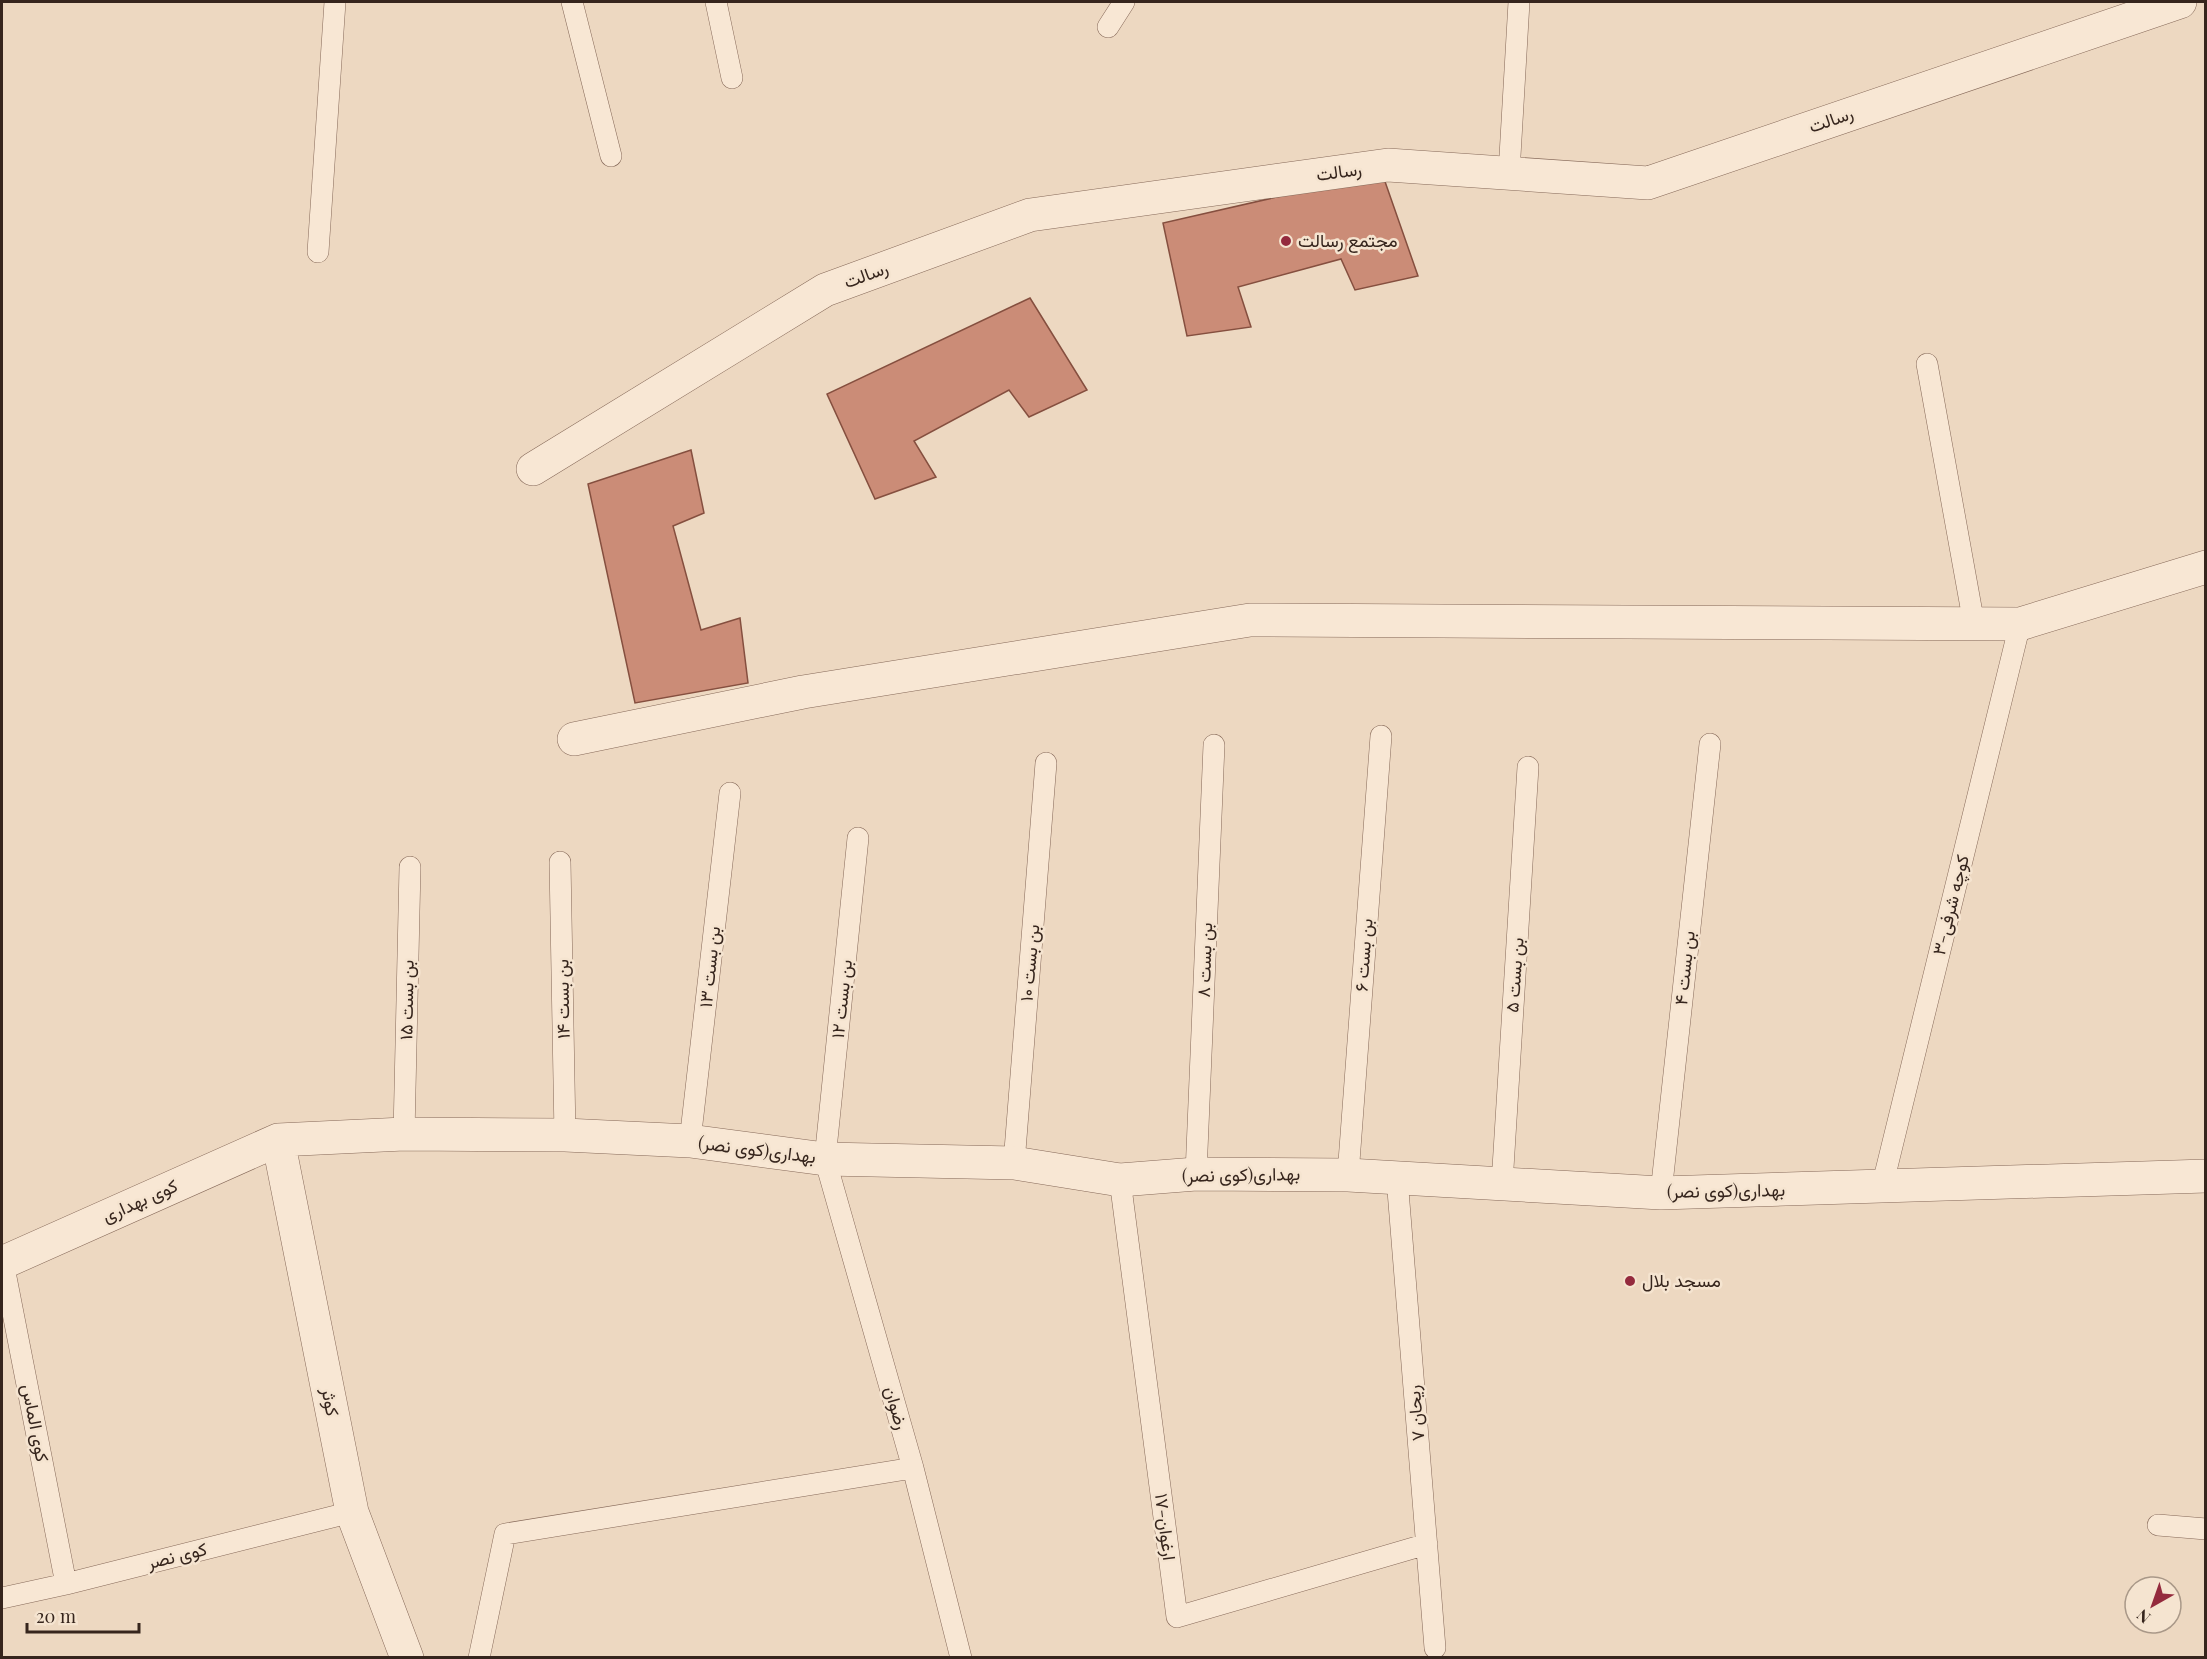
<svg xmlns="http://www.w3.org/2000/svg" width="2207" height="1659" font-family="'Playfair Display',Vazirmatn,serif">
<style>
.building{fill:#cb8c77;stroke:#854f3f;stroke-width:1.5}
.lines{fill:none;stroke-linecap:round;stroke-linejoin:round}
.lane-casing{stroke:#866959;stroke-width:22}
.street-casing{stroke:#866959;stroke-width:34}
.lane{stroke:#f8e7d4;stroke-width:21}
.street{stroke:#f8e7d4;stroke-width:33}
.poi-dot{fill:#942a3d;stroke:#f5e4d0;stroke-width:2}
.labels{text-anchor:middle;stroke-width:5;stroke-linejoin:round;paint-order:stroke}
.street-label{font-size:18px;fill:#36251d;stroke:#f5e4d0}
.poi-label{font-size:18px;fill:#36251d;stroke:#f5e4d0;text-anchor:start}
</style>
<rect width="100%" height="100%" fill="#edd8c1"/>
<!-- building -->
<path class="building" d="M 1382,173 L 1418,276 L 1355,290 L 1341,259 L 1238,287 L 1251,327 L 1187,336 L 1163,223 Z
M 1030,298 L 1087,390 L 1029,417 L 1009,390 L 914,441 L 936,477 L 875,499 L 827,394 Z
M 691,450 L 704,513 L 673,526 L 701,630 L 740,618 L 748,683 L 635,703 L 588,484 Z"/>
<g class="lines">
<defs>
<path id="lane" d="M 572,2 L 611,156
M 716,2 L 732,78
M 1108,27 L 1124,2
M 1509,173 L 1519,2
M 318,252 L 335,2
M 1927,364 L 1974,624
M 858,838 L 825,1159 L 913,1468 L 961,1658
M 560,862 L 565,1135
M 404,1134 L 410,867
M 690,1141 L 730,793
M 1014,1163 L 1046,763
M 1196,1174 L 1214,745
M 1348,1175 L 1381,736
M 1397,1178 L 1435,1648
M 1120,1180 L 1177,1617 L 1427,1544
M 1502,1184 L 1528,767
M 1882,1187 L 2020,624
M 1661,1193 L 1710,744
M 3,1262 L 66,1584
M 2158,1525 L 2206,1529
M 2,1598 L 66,1584 L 352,1512
M 479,1658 L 505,1534 L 913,1468"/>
<path id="street" d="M 533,469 L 825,290 L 1030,215 L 1388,165 L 1648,183 L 2180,2
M 574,739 L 803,692 L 1250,620 L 2020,624 L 2206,567
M 278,1140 L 352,1512 L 407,1658
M 2,1263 L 278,1140 L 404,1134 L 565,1135 L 690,1141 L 825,1159 L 1014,1163 L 1120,1180 L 1196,1174 L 1348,1175 L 1661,1193 L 2206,1176"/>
</defs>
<!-- lane casing -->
<use href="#lane" class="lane-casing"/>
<!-- street casing -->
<use href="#street" class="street-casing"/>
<!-- lane -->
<use href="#lane" class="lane"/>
<!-- street -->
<use href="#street" class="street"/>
</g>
<!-- markers -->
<g class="poi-dot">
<circle cx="1286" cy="241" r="6"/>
<circle cx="1630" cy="1281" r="6"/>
</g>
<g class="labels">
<!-- street labels -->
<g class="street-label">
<text transform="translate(1831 120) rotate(-19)" y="6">رسالت</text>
<text transform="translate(1339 172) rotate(-8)" y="6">رسالت</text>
<text transform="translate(866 275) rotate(-20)" y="6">رسالت</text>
<text transform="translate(1951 905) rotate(-76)" y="6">کوچه شرفی-۳</text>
<text transform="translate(1364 955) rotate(-86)" y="6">بن بست ۶</text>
<text transform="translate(1205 960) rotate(-88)" y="6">بن بست ۸</text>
<text transform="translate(1030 963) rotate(-85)" y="6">بن بست ۱۰</text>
<text transform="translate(710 967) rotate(-84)" y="6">بن بست ۱۳</text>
<text transform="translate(1685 968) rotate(-84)" y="6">بن بست ۴</text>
<text transform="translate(1515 975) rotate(-86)" y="6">بن بست ۵</text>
<text transform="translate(563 999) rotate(-91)" y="6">بن بست ۱۴</text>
<text transform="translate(842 999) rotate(-84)" y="6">بن بست ۱۲</text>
<text transform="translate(407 1000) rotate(-89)" y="6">بن بست ۱۵</text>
<text transform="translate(757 1150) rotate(7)" y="6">بهداری(کوی نصر)</text>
<text transform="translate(1241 1175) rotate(-1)" y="6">بهداری(کوی نصر)</text>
<text transform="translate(1726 1191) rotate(-1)" y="6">بهداری(کوی نصر)</text>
<text transform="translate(140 1201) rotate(-24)" y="6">کوی بهداری</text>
<text transform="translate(330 1402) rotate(79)" y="6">کوثر</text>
<text transform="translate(896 1408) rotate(74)" y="6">رضوان</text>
<text transform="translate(1416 1413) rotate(-95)" y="6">ریحان ۷</text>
<text transform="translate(35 1423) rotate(79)" y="6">کوی الماس</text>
<text transform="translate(1165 1527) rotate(83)" y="6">ارغوان-۱۷</text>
<text transform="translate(177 1556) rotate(-14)" y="6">کوی نصر</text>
</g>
<!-- poi labels -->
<g class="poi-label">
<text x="1298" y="247">مجتمع رسالت</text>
<text x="1642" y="1287">مسجد بلال</text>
</g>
</g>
<!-- border -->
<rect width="2207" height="1659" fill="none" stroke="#36251d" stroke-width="6"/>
<!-- north arrow -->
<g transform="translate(2153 1605) rotate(220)"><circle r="28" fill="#f5e4d0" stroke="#a99888" stroke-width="1.5"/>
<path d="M0-4.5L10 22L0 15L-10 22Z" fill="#942a3d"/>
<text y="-9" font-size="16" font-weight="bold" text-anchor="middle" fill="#36251d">N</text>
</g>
<!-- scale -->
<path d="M27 1623v9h112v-9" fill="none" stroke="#36251d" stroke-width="3"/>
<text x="36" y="1623" font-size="18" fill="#36251d" stroke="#f5e4d0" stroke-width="4.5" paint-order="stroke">20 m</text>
</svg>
